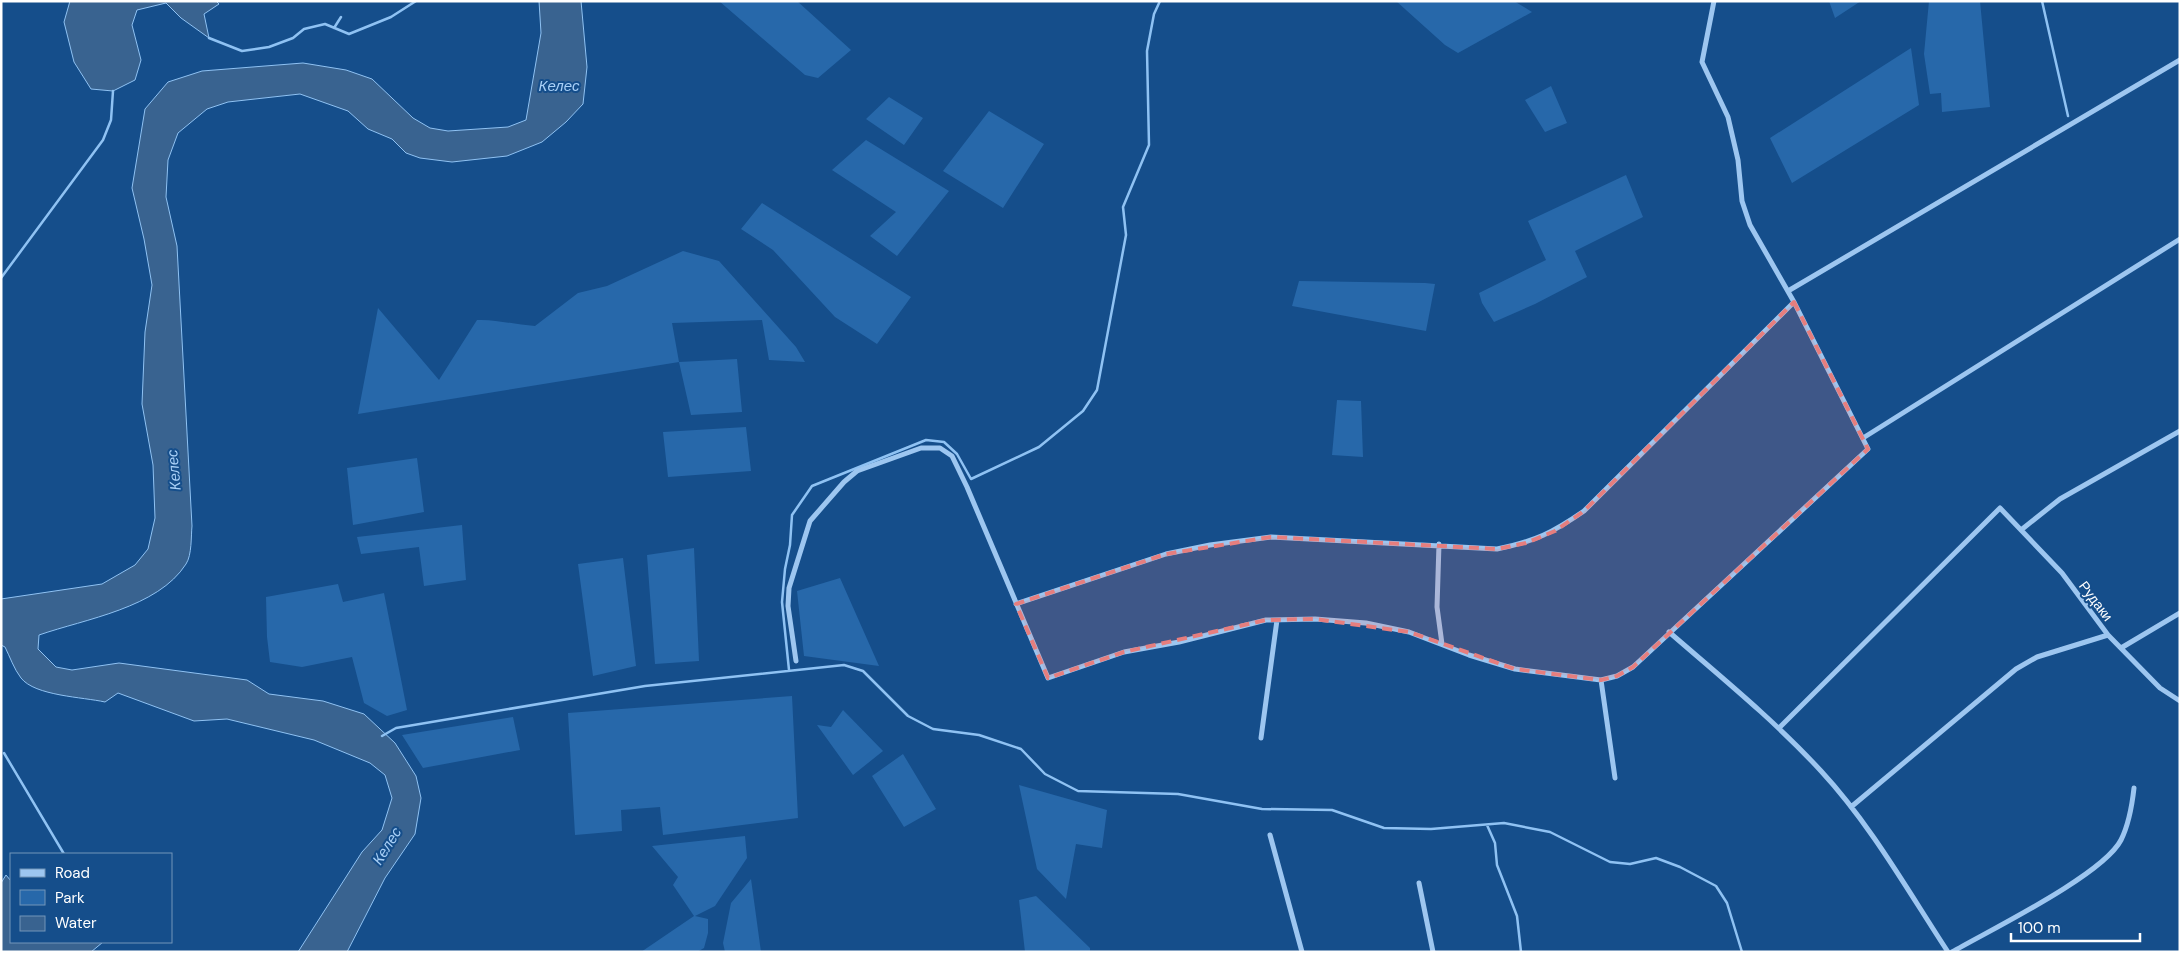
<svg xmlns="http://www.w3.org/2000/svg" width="2181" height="953" font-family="'DM Sans',sans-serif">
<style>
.green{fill:#2768aa}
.water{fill:#396390;stroke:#8fc2f3}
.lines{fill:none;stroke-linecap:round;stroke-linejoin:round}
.stream{stroke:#8fc2f3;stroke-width:2.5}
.street{stroke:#9dc6f0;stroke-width:5}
.marked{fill:#e67e7e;fill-opacity:0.2;stroke:#e67e7e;stroke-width:4;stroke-dasharray:10 6;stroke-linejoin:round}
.labels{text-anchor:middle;stroke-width:4;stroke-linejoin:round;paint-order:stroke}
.street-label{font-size:14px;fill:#fff;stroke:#154e8b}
.water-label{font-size:15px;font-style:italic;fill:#a9d0f7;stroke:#154e8b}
</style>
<rect width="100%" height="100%" fill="#154e8b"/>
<!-- green -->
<path class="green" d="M 719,1 L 797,1 L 851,50 L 818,78 L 805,75 Z
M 1396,1 L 1514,1 L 1532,12 L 1458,53 L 1445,45 Z
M 1829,1 L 1861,1 L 1835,18 Z
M 1929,1 L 1980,1 L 1990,107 L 1942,112 L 1941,93 L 1930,94 L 1924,54 Z
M 1911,48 L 1919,105 L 1792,183 L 1770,138 Z
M 1551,86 L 1567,123 L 1545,132 L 1525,100 Z
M 889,97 L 923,118 L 904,145 L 866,119 Z
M 989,111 L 1044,144 L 1003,208 L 943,171 Z
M 866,140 L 949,191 L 897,256 L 870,236 L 896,212 L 832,170 Z
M 1626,175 L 1643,217 L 1575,251 L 1587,277 L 1535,304 L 1494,322 L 1482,303 L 1479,293 L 1546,260 L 1528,221 Z
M 762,203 L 911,297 L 877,344 L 835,317 L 773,250 L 741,229 Z
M 683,251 L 719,261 L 796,347 L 805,362 L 769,360 L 762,320 L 672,323 L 679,362 L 737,359 L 742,412 L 691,415 L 679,362 L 358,414 L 378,308 L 439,380 L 477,320 C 496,319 515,325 535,326 L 578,293 L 607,286 Z
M 1299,281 L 1425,283 L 1435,284 L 1426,331 L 1292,306 Z
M 1337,400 L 1361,401 L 1363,457 L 1332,455 Z
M 746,427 L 751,471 L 668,477 L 663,432 Z
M 417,458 L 424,512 L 353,525 L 347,468 Z
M 462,525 L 466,580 L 424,586 L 419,547 L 361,554 L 357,537 Z
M 694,548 L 699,661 L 655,664 L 647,555 Z
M 623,558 L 636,666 L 593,676 L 578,564 Z
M 840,578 L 879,666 L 804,656 L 797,591 Z
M 338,584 L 343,602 L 384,593 L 407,710 L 387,716 L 364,703 L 352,657 L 302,667 L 270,662 L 267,637 L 266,597 Z
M 792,696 L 798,818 L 663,835 L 660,807 L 621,810 L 622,831 L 575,835 L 568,713 Z
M 843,710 L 883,751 L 853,775 L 817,725 L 831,727 Z
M 513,717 L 520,750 L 423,768 L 402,735 Z
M 903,754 L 936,809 L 904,827 L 872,776 Z
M 1019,785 L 1107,810 L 1102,848 L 1076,844 L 1066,899 L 1037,869 Z
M 745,836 L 747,858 L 715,906 L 695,916 L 708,919 L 708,933 L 704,948 L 697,952 L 641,952 L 694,916 L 673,885 L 678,877 L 652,846 Z
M 751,879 L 761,952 L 725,952 L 723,943 L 731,903 Z
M 1036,896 L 1090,948 L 1090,952 L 1025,952 L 1019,900 Z"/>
<!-- water -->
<path class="water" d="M 70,1 L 216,1 L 219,4 L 204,14 L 209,38 L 181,18 L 166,3 L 137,10 L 132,25 L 141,60 L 135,80 L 113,91 L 91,89 L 74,62 L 64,22 Z
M 539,1 L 581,1 L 587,67 L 583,104 L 566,122 L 542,142 L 507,156 L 452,162 L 420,158 L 406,153 L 392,139 L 368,129 L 348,111 L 300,94 L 228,102 L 207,109 L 178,133 L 168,160 L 166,197 L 177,246 L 192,526 C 191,536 192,555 186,564 C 158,608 85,619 39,635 L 38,649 L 56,667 L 72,670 L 119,663 L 247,680 L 269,694 L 323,701 L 364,714 L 395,743 L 416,776 L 421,798 L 415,834 L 385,878 L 347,952 L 298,952 L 362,852 L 382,830 L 392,798 L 385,775 L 370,763 L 314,740 L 227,719 L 194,721 L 118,693 L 105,702 C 83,697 35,696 21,678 C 14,669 10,657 5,647 L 1,645 L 1,599 L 102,584 L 135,565 L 148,549 L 155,518 L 153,465 L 142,404 L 145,332 L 152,285 L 144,239 L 132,188 L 145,109 L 168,82 L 202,71 L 303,63 L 346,70 L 372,79 L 413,118 L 430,128 L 448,131 L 508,127 L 526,120 L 541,33 Z
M 6,875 L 11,881 L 11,942 L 103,942 L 91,952 L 1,952 L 1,883 Z"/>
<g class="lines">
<!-- stream -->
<path class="stream" d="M 2042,1 L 2068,116
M 334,28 L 341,17
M 209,38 L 242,51 L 269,47 L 293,38 L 304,29 L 325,24 L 349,34 L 391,17 L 416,1
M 1,278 L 103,140 L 111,120 L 113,91
M 789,670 L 782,602 L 785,569 L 790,545 L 792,515 L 812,486 L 926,440 L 944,442 L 957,454 L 971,479 L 1039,447 L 1083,411 L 1097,390 L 1126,235 L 1123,207 L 1149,145 L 1147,51 L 1154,14 L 1160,1
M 382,736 L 396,728 L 645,686 L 844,665 L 863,671 L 908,716 L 933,729 L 979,735 L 1021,749 L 1045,774 L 1078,791 L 1178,794 L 1262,809 L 1332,810 L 1384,828 L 1431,829 L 1504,823 L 1550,832 L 1610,862 L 1630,864 L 1656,858 L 1680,867 L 1716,886 L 1727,903 L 1742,952
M 4,753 L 64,854
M 1487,825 L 1495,843 L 1497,865 L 1517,916 L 1521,952"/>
<!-- street -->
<path class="street" d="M 1788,291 L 2180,60
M 1863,438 L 2180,239
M 2021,530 L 2060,499 L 2180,431
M 1439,544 L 1437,607 L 1442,644
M 1016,604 L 1166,554 L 1210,545 L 1271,537 L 1497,549 C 1536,541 1552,533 1584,511 L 1794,302
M 1669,632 C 1721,677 1774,720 1821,771 C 1871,825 1908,891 1948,952
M 2121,648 L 2180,613
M 796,661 L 788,606 L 789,588 L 810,521 L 844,482 L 857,471 L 921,448 L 940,448 L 952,456 L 967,487 L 1048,678 L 1124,652 L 1179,642 L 1266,620 L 1315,619 L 1366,623 L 1409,632 L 1469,655 L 1515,669 L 1601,680 L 1617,676 L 1633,667 L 1868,449 L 1794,302 L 1750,225 L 1742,201 L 1738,160 L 1728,117 L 1702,62 L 1714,1
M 1601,680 L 1615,778
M 1779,728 L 2000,508 L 2062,573 L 2108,635 L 2160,688 L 2180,701
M 1261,738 L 1277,620
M 1851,807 L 2016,669 L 2037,657 L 2108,635
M 1270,835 L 1302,952
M 1419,883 L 1433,952
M 1952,952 C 1990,930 2103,875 2121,840 C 2129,824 2132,806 2134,788"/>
</g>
<!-- marked area -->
<path class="marked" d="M 1794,302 L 1868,449 L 1633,667 L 1617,676 L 1601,680 L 1515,669 L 1409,632 L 1315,619 L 1266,620 L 1124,652 L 1048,678 L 1016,604 L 1166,554 L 1271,537 L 1497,549 L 1526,543 L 1555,531 L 1584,511 Z"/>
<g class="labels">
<!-- street labels -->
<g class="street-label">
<text transform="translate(2096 601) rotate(53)" y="5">Рудаки</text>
</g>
<!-- water labels -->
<g class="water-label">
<text x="559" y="91">Келес</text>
<text transform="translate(174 470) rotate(-95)" y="5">Келес</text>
<text transform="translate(387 846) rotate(-58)" y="5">Келес</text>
</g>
</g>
<!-- border -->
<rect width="2181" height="953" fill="none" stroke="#ffffff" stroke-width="5"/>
<!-- legend -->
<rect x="10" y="853" width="162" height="90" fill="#154e8b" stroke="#7395b9"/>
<rect x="20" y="869" width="25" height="8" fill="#9dc6f0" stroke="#7395b9"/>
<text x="55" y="878" font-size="15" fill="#ffffff">Road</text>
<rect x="20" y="890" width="25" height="15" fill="#2768aa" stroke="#7395b9"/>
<text x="55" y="903" font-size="15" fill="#ffffff">Park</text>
<rect x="20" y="916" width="25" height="15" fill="#396390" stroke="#7395b9"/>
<text x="55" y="928" font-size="15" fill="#ffffff">Water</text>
<!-- scale -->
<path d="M2011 933v8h129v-8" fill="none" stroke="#ffffff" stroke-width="2.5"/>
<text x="2018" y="933" font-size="15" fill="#ffffff" stroke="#154e8b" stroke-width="4" paint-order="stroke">100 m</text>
</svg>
